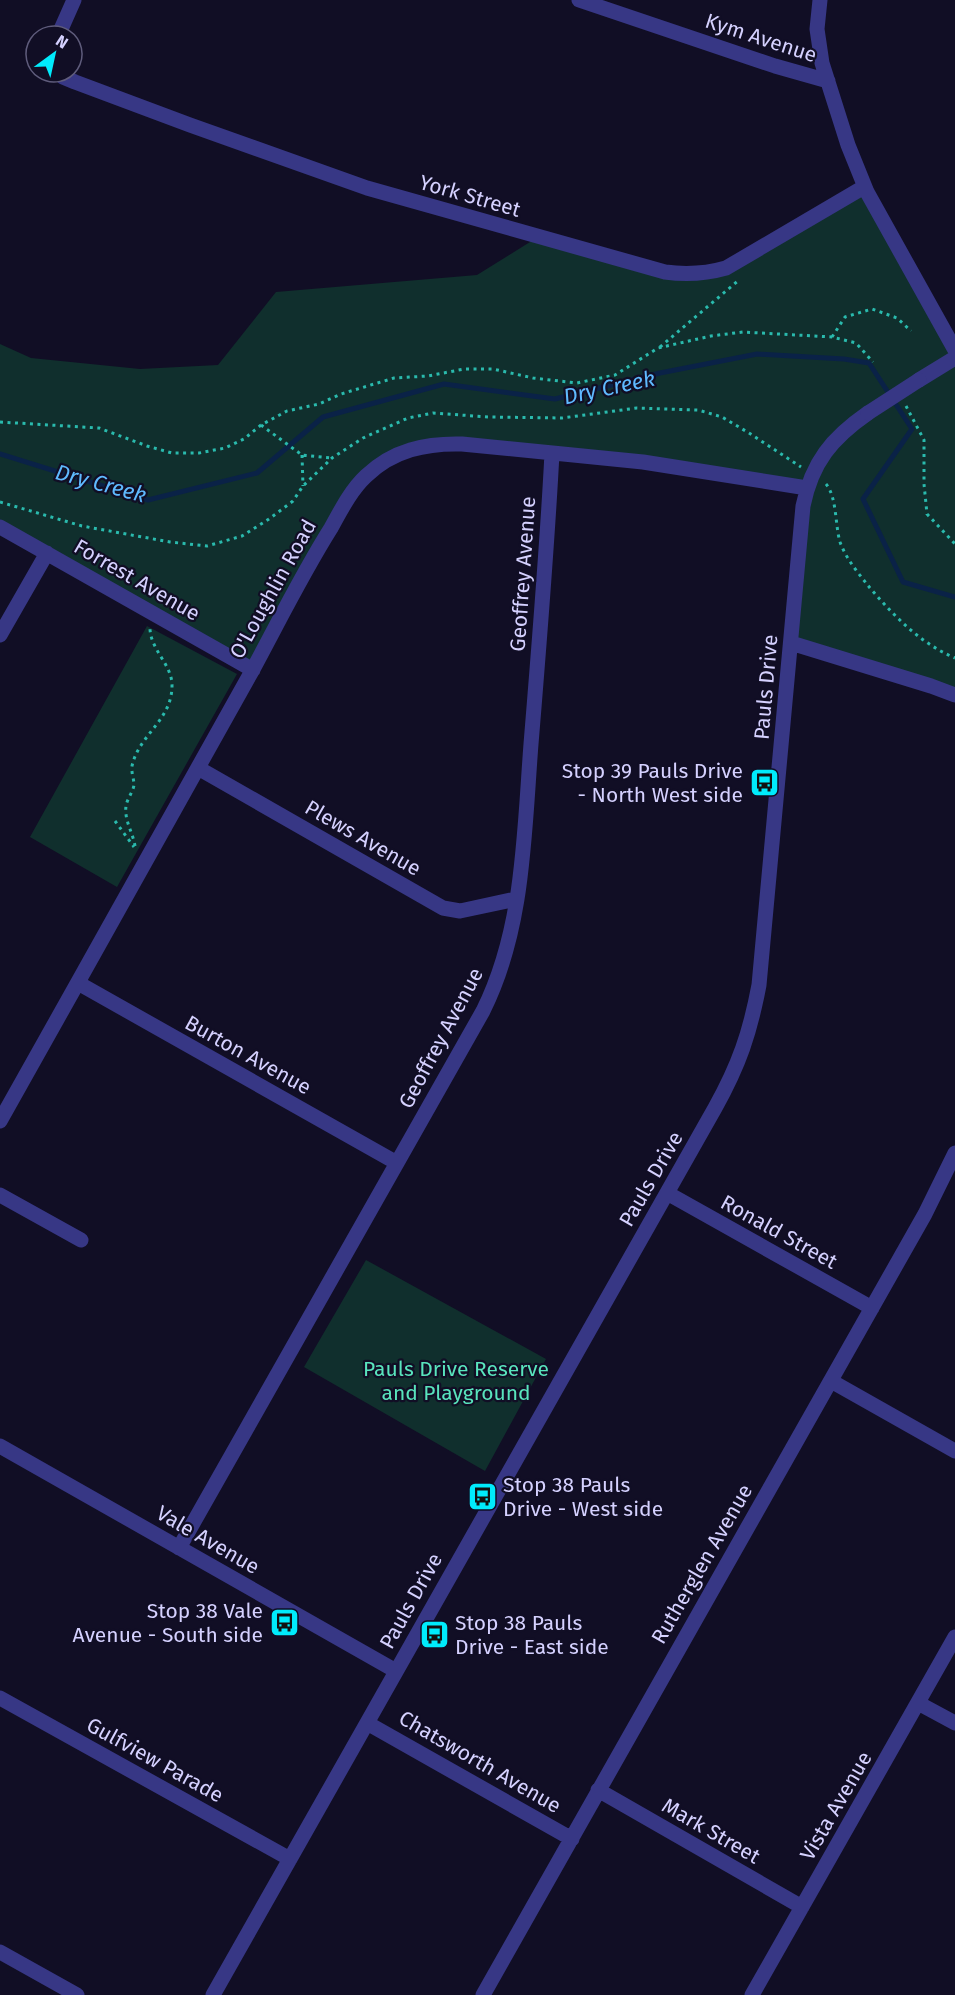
<svg xmlns="http://www.w3.org/2000/svg" width="955" height="1995" font-family="'Fira Sans',sans-serif">
<style>
.green{fill:#102f2d}
.lines{fill:none;stroke-linecap:round;stroke-linejoin:round}
.stream{stroke:#0a2247;stroke-width:5}
.path{stroke:#2abaad;stroke-width:3;stroke-dasharray:3 4.5;stroke-linecap:butt}
.minor{stroke:#373785;stroke-width:15}
.minor-bridge{stroke:#373785;stroke-width:15}
.labels{text-anchor:middle;stroke-width:4.5;stroke-linejoin:round;paint-order:stroke}
.street-label{font-size:21px;fill:#d5d1ff;stroke:#110e25}
.poi-label{font-size:21px;fill:#d5d1ff;stroke:#110e25;text-anchor:end}
.park-label{font-size:21px;fill:#59e4bd;stroke:#110e25}
.water-label{font-size:22px;font-style:italic;fill:#5fbaff;stroke:#110e25}
</style>
<rect width="100%" height="100%" fill="#110e25"/>
<!-- green -->
<path class="green" d="M 864,187 L 955,349 L 955,701 L 791,643 L 809,482 L 436,444 L 364,478 L 253,670 L 0,528 L 0,344 L 31,358 L 140,369 L 218,365 L 276,292 L 477,275 L 538,237 L 665,272 L 718,271 Z
M 147,626 L 237,674 L 117,887 L 30,837 Z
M 366,1260 L 546,1359 L 485,1471 L 304,1367 Z"/>
<g class="lines">
<!-- stream -->
<path class="stream" d="M 0,454 L 148,500 L 257,473 L 323,417 L 444,384 L 555,399 L 660,373 L 757,354 L 844,359 L 869,363 L 912,429 L 863,499 L 903,582 L 955,597"/>
<!-- path -->
<path class="path" d="M 832,337 L 845,317 L 872,309 L 897,318 L 911,331
M 660,347 L 739,280
M 906,406 L 924,440 L 924,484 L 927,514 L 955,544
M 0,422 L 99,428 L 147,446 L 172,453 L 199,453 L 225,448 L 244,439 L 261,425 L 287,411 L 319,404 L 341,394 L 394,378 L 428,376 L 464,369 L 493,369 L 533,378 L 577,383 L 615,375 L 658,348 L 711,336 L 743,332 L 832,337 L 856,343 L 873,362
M 261,425 L 302,455 L 332,458
M 302,455 L 303,486
M 826,484 C 837,497 835,525 840,542 C 846,559 859,574 870,588 C 895,617 920,643 955,658
M 0,502 L 82,526 L 170,542 L 207,546 L 242,536 L 269,519 L 293,501 L 303,486 L 332,458 L 363,438 L 408,418 L 433,413 L 488,417 L 562,418 L 637,408 L 698,410 L 722,417 L 749,433 L 801,467
M 115,821 L 134,847
M 135,846 C 133,833 124,820 126,806 C 127,799 133,792 134,785 C 134,779 131,772 132,766 C 139,734 173,720 172,684 C 171,664 151,650 150,629"/>
<!-- minor -->
<path class="minor" d="M 579,0 L 775,66 L 828,81
M 820,0 L 817,29 L 822,63 L 848,145 L 867,192 L 955,350
M 58,36 L 74,0
M 58,72 L 63,77 L 75,82 L 190,125 L 367,188 L 665,272 C 687,275 705,274 726,268 L 864,187
M 919,380 L 955,358
M 0,527 L 253,670
M 0,635 L 47,553
M 791,643 L 931,686 L 955,695
M 198,768 L 443,908 L 460,911 L 516,899
M 78,983 L 397,1163
M 0,1121 C 84,971 169,821 252,671 C 278,623 302,574 331,528 C 341,510 351,490 366,476 C 393,450 426,443 462,444 L 643,462 L 807,488
M 667,1193 L 872,1308
M 0,1195 L 81,1240
M 831,1381 L 955,1451
M 0,1446 L 396,1671
M 179,1548 L 483,1011 C 524,929 524,834 531,744 C 539,647 547,550 552,453
M 0,1698 L 290,1859
M 918,1703 L 955,1723
M 367,1723 L 572,1839
M 598,1790 L 802,1907
M 0,1952 L 77,1995
M 213,1995 L 715,1108 C 739,1065 750,1033 759,985 L 803,506 C 812,462 832,438 868,413
M 483,1995 L 925,1214 L 955,1153
M 752,1995 L 955,1637"/>
<!-- minor-bridge -->
<path class="minor-bridge" d="M 868,413 L 919,380"/>
</g>
<!-- icons -->
<defs>
<symbol id="bus-square" viewBox="-11 -11 22 22"><rect x="-9" y="-9" width="18" height="18" rx="4" fill="#00ebfc" stroke="#110e25"/><path d="M-5-6H5V4H4V6H2V4H-2V6H-4V4H-5ZM-3.5-4V0h7V-4ZM-3.5 1.2v1.5H-2V1.2ZM2 1.2v1.5H3.5V1.2Z" fill="#111"/></symbol>
</defs>
<g fill-rule="evenodd">
<use href="#bus-square" x="748" y="766" width="33" height="33"/>
<use href="#bus-square" x="466" y="1480" width="33" height="33"/>
<use href="#bus-square" x="268" y="1606" width="33" height="33"/>
<use href="#bus-square" x="418" y="1618" width="33" height="33"/>
</g>
<g class="labels">
<!-- street labels -->
<g class="street-label">
<text transform="translate(761 38) rotate(18)" y="7">Kym Avenue</text>
<text transform="translate(470 196) rotate(16)" y="7">York Street</text>
<text transform="translate(523 574) rotate(-86)" y="7">Geoffrey Avenue</text>
<text transform="translate(137 580) rotate(30)" y="7">Forrest Avenue</text>
<text transform="translate(273 589) rotate(-61)" y="7">O'Loughlin Road</text>
<text transform="translate(766 687) rotate(-85)" y="7">Pauls Drive</text>
<text transform="translate(363 838) rotate(30)" y="7">Plews Avenue</text>
<text transform="translate(441 1038) rotate(-62)" y="7">Geoffrey Avenue</text>
<text transform="translate(248 1055) rotate(29)" y="7">Burton Avenue</text>
<text transform="translate(651 1179) rotate(-60)" y="7">Pauls Drive</text>
<text transform="translate(779 1232) rotate(29)" y="7">Ronald Street</text>
<text transform="translate(208 1540) rotate(30)" y="7">Vale Avenue</text>
<text transform="translate(702 1564) rotate(-60)" y="7">Rutherglen Avenue</text>
<text transform="translate(411 1601) rotate(-61)" y="7">Pauls Drive</text>
<text transform="translate(155 1760) rotate(29)" y="7">Gulfview Parade</text>
<text transform="translate(480 1762) rotate(30)" y="7">Chatsworth Avenue</text>
<text transform="translate(836 1806) rotate(-60)" y="7">Vista Avenue</text>
<text transform="translate(711 1831) rotate(30)" y="7">Mark Street</text>
</g>
<!-- poi labels -->
<g class="poi-label">
<text x="743" y="778">Stop 39 Pauls Drive<tspan x="743" dy="24">- North West side</tspan></text>
<text x="503" y="1492" text-anchor="start">Stop 38 Pauls<tspan x="503" dy="24">Drive - West side</tspan></text>
<text x="263" y="1618">Stop 38 Vale<tspan x="263" dy="24">Avenue - South side</tspan></text>
<text x="455" y="1630" text-anchor="start">Stop 38 Pauls<tspan x="455" dy="24">Drive - East side</tspan></text>
</g>
<!-- park labels -->
<g class="park-label">
<text x="456" y="1376">Pauls Drive Reserve<tspan x="456" dy="24">and Playground</tspan></text>
</g>
<!-- water labels -->
<g class="water-label">
<text transform="translate(609 387) rotate(-12)" y="8">Dry Creek</text>
<text transform="translate(101 483) rotate(15)" y="8">Dry Creek</text>
</g>
</g>
<!-- north arrow -->
<g transform="translate(54 54) rotate(33)"><circle r="28" fill="#110e25" stroke="#5f5c7c" stroke-width="1.5"/>
<path d="M0-4.5L10 22L0 15L-10 22Z" fill="#00ebfc"/>
<text y="-9" font-size="16" font-weight="bold" text-anchor="middle" fill="#d5d1ff">N</text>
</g>
</svg>
